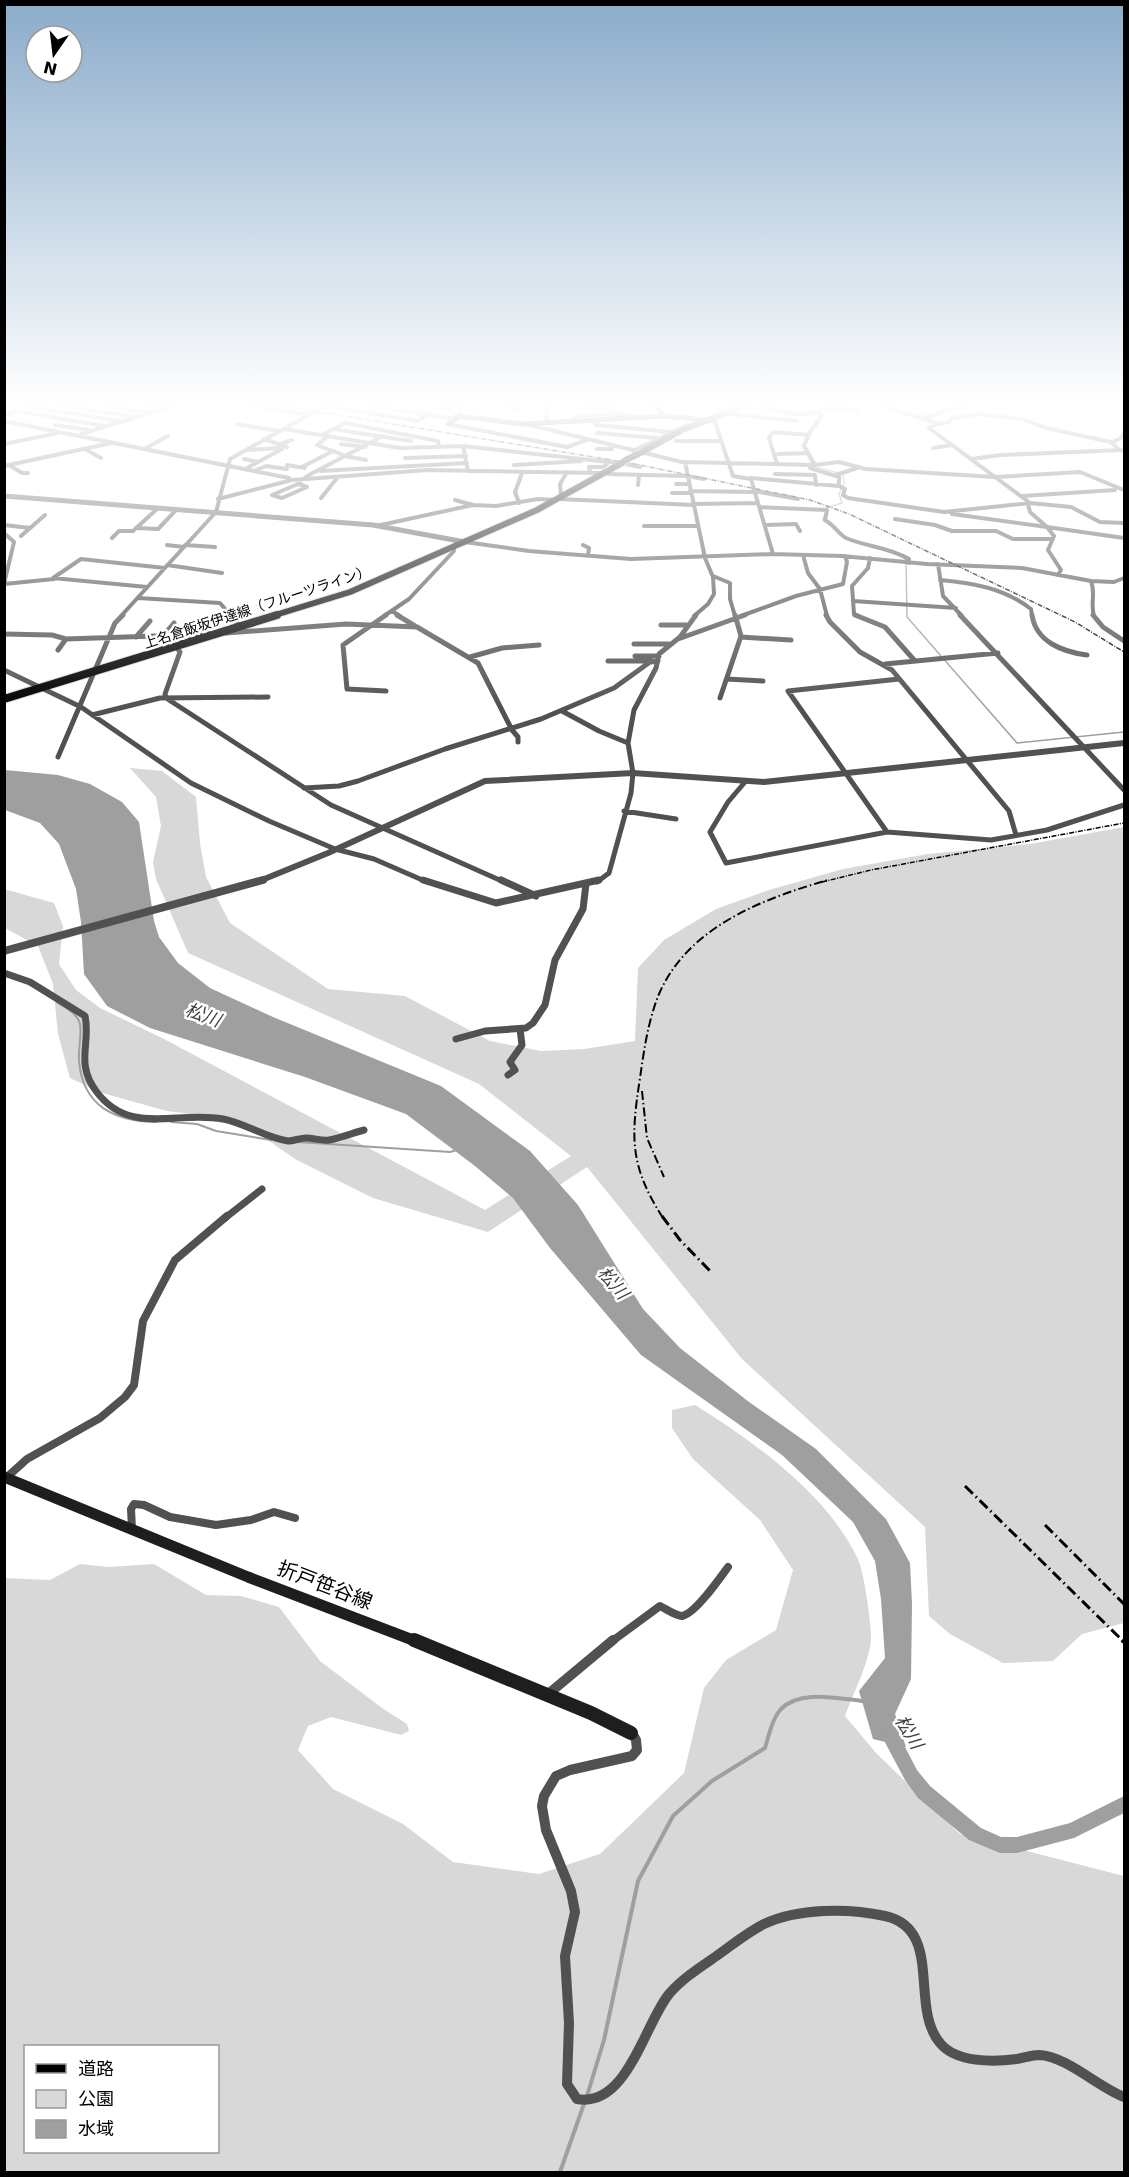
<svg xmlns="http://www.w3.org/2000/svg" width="1129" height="2177" font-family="'DejaVu Sans','Noto Sans JP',sans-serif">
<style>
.green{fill:#d8d8d8;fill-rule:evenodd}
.water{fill:#9f9f9f}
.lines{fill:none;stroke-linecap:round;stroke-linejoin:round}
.stream-far2{stroke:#9f9f9f;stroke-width:1.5}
.stream-far1{stroke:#9f9f9f;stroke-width:2}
.stream{stroke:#9f9f9f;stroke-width:4}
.river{fill:#9f9f9f;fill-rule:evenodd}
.primary-far1-casing{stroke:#dbdbdb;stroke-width:8}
.primary-casing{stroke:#dbdbdb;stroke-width:10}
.minor-far4{stroke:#515151;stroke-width:4}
.minor-far3{stroke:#515151;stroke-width:5}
.minor-far2{stroke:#515151;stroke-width:7}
.minor-far1{stroke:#515151;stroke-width:8}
.minor{stroke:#515151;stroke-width:10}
.tertiary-far2{stroke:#515151;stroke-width:5}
.tertiary-far1{stroke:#515151;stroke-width:6}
.tertiary{stroke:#515151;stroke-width:8}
.secondary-far2{stroke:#1e1e1e;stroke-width:5}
.secondary-far1{stroke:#1e1e1e;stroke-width:11}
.secondary{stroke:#1e1e1e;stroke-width:14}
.primary-far1{stroke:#000;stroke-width:6}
.primary{stroke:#000;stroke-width:8}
.rail-far3{stroke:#000;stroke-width:1.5;stroke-dasharray:5 1.5 1 1.5;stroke-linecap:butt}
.rail-far2{stroke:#000;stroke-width:2;stroke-dasharray:9 3 1.5 3;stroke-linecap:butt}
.rail-far1{stroke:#000;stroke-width:3;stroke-dasharray:11 4 1.5 4;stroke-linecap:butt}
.rail{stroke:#000;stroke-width:4;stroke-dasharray:14 4.5 2 4.5;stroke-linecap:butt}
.primary-bridge-casing{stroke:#dbdbdb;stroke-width:8;stroke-linecap:butt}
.primary-bridge{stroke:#000;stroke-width:6}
.labels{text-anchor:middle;stroke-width:5;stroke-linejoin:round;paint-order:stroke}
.far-street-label{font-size:14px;fill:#000;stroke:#fff}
.water-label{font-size:18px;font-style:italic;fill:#404040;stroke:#fff}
.near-street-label{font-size:20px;fill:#000;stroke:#fff}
</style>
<rect width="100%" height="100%" fill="#fff"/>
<!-- green -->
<path class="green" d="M 130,768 L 162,771 L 196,797 L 200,843 L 206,877 L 230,923 L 328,989 L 405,996 L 490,1041 L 541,1051 L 584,1049 L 635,1041 L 638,968 L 664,940 L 716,909 L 769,890 L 843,869 L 928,854 L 1030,844 L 1124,827 L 1124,1623 L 1082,1634 L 1053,1661 L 1003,1663 L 950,1634 L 929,1616 L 925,1527 L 742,1359 L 587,1167 L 488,1232 L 373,1198 L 295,1159 L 239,1120 L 167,1111 L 102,1093 L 70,1078 L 58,1034 L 53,984 L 38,946 L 5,928 L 4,889 L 54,903 L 63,926 L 59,964 L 76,990 L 100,1008 L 164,1039 L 485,1210 L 571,1156 L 479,1084 L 188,953 L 156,879 L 153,862 L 161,826 L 156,797 Z
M 695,1405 C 755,1442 826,1494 857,1557 C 864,1570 871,1622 871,1638 C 870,1661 853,1694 845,1716 L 876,1753 L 960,1834 L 1124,1876 L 1124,2172 L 5,2172 L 4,1578 L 50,1580 L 80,1564 L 109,1567 L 154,1564 L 206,1595 L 241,1596 L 279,1607 L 320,1661 L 382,1708 L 407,1724 L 409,1731 L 401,1735 L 331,1717 L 308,1726 L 298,1750 L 333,1789 L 403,1824 L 453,1862 L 539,1874 L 600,1854 L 684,1773 L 704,1688 L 726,1660 L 776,1630 L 793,1570 L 760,1520 L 693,1459 L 672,1428 L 672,1410 ZM 26,2046 L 218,2046 L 218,2152 L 26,2152 Z"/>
<!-- water -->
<path class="water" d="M 5,770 L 58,775 L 90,784 L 122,802 L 139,822 L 154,921 L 159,937 L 178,963 L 210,988 L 273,1017 L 441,1086 L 530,1151 L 578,1205 L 643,1309 L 680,1348 L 749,1402 L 816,1449 L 886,1519 L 910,1563 L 912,1604 L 911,1679 L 895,1714 L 906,1747 L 873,1739 L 859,1691 L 885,1658 L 881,1599 L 875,1561 L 853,1522 L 782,1455 L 641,1355 L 550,1248 L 513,1198 L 475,1166 L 406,1114 L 305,1077 L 150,1028 L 107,1006 L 84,974 L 81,922 L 76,889 L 59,844 L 40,823 L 5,810 Z"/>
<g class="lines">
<!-- stream-far2 -->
<path class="stream-far2" d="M 804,441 L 819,416 L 835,405
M 802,446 L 810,461 L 809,465 L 838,473
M 826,508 L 842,503 L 839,494 L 844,484 L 843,474
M 825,514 L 823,520 L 830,525
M 904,558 L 906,561 L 907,617 L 1017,743 L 1124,732"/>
<!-- stream-far1 -->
<path class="stream-far1" d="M 57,1002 C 65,1007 78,1014 80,1024 C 82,1035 78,1049 79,1061 C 83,1107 115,1121 156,1122
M 171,1122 L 197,1124 L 216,1131 L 271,1140
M 298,1142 L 450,1152 L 457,1150"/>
<!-- stream -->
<path class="stream" d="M 587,2096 L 604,2040 L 638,1881 L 673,1816 L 712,1781 L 765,1748 C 769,1735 772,1719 781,1709 C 800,1689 839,1699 863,1701
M 560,2172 L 585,2101"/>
<!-- river -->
<path class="river" d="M 889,1726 L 895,1728 L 917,1770 L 930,1786 L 981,1828 L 1001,1837 L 1017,1837 L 1070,1823 L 1124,1796 L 1124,1813 L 1074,1838 L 1017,1853 L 1000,1853 L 969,1840 L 918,1798 L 905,1780 L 880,1733 L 883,1728 Z"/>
<defs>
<path id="primary-far1" d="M 642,452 L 682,430 L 747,405
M 626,460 L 638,454
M 272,616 L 350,592 L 537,510 L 622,463"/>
<path id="primary" d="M 4,699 L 277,615"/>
</defs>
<!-- primary-far1 casing -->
<use href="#primary-far1" class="primary-far1-casing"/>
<!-- primary casing -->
<use href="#primary" class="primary-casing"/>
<!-- minor-far4 -->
<path class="minor-far4" d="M 60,405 L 135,417
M 102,405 L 150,413
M 146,405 L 164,408
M 252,405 L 309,415
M 338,405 L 333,407 L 417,421 L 428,415
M 369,405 L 455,419
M 481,405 L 481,408
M 760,405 C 786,414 807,420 832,405
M 25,406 L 120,421
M 503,406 L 519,408
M 440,407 L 460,406
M 584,407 L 613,408 L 615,414 L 630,415 L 633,418
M 829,407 L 858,411
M 16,411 L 105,426
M 724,413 L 797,421
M 456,415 L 460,416 L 460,405
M 4,416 L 18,410
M 923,418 L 963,405
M 593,420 L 596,425 L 671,432
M 708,420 L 715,422 L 733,476 L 751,479 L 773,554
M 4,421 L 289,478
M 573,421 L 576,416 L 615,414
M 546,423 L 548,405
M 237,424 L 279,431
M 448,424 L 567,447 L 587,440
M 526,424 L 682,462 L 814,465 L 839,462 L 866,469 L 995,477 L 1080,472 L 1124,490
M 937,424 L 949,422 L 952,418 L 977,414 L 1022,419 L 1046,428 L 1111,442 L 1119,450 L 1124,451
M 55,425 L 89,430
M 284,429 L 400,448 L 463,446 L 468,471
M 333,429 L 411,441
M 597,433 L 657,438
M 81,434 L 176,405
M 322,435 L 345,423 L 438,441 L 439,446
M 328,436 L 317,445 L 346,456
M 264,439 L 287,447
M 676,441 L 721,441
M 1113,442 L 1121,438 L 1124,432
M 4,444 L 58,433
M 280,444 L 292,440
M 341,444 L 365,447
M 463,446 L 619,463
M 146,448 L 168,436
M 933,448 L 952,445
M 85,449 L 101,458
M 597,449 L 612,449
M 246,450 L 280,448
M 633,451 L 687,425
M 778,454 L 807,453
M 345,456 L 366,460
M 405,458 L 466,456
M 244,459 L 258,462
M 971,459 L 1001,455 L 1121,450
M 685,462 L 705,558 L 713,577 L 714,594 L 708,604 L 694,616
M 626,464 L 640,467
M 777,464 L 769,438 L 773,432 L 809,435
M 9,465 L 22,473 L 28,473
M 287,465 L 305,468
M 514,465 L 581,461
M 815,465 L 804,446 L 810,432 L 822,416 L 820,415
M 4,466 L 111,443
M 302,467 L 333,451
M 247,468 L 282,449
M 810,468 L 839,477 L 839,486 L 845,489 L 843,495 L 848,498 L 944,512 L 1030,503 L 929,428 L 937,424 L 934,422 L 878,405
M 256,470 L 266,466 L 287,469
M 320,471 L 467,463
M 590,472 L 589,467 L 603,467 L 607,464 L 606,460
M 608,474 L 687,476 L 704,479
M 775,474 L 815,475 L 816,485
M 836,475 L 857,468
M 751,478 L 839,486
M 298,484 L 307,487 L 282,498 L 272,495 Z
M 298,484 L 307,476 L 381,437
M 676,484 L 689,484
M 638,485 L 639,475
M 690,491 L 755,492
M 754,491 L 798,499
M 672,493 L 691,493
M 1022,496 L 1115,490
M 561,497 L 560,484 L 567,472
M 321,498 L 338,477
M 218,499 L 292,480 L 428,470 L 601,473
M 559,499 L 694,505
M 455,500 L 473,505
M 519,503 L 515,492 L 522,473
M 1030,503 L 1071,507 L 1100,522 L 1124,523
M 693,504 L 758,503
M 759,507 L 827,510 L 825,520 C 834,525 840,535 846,538 C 867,547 889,547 909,559 L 909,563
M 952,514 L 1047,527 L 1030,512 L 1028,504
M 895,519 L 935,525 L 952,531 L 996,531 L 1013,539 L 1053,539
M 4,525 L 30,528
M 765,525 L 796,524 L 800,531
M 376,526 L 473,505 L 496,506 L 538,499 L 556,500
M 644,526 L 698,526
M 1047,527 L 1124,538
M 1047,527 L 1054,536 L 1048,550 L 1061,570 L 1058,575
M 137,528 L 158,529 L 177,509
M 4,533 L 14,542 L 4,584
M 21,536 L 45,515
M 112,538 L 119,531 L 133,531 L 158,508
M 465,542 L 529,551 L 631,559 L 773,554 L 842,556 L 927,564 L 1022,568 L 1091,581 L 1114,582 L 1124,578
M 167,545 L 184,547
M 185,545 L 215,547
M 583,545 L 589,548 L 588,556
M 803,555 L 808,573 L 820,589 L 827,616
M 938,564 L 943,596 L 962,616
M 167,565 L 222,573
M 713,576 L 730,583 L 730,599 L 735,616
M 940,580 C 973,583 1004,588 1031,609 L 1032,616
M 1091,581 C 1096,594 1090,603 1094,616
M 4,584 L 54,579
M 147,587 L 53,578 L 81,559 L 165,568
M 138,598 L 220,603 L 231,616
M 853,601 L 956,608
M 392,611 L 400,616
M 121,616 L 216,512 L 230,459 L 326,405
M 384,616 L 409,599 L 454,551 L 454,547
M 741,616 L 796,596 L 843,584 L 847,562 L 845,556
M 859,616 L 854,614 L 852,586 L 868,568 L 870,558"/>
<!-- minor-far3 -->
<path class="minor-far3" d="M 230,615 L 240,627
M 397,615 L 415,626
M 826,615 L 830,622 L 860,652 L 892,670 L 1009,811 L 1016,835
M 855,615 L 885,627 L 915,661
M 960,615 L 1124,790
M 1032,615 C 1036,642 1063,652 1087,655
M 1093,615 L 1103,627 L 1124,641
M 661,625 L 688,625
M 226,633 L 346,624 L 417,627 L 478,663 L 512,730 L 518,737 L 518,742
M 4,634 L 52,635 L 66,639
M 185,635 L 209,634
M 163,636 L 174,623
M 136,637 L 150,621
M 741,637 L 791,640
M 678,639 L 745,615
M 634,644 L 669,644
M 176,647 L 180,652 L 165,694 L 166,698 L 331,805 L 504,882
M 58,650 L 66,639 L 185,635 L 180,645
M 635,656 L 659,656
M 470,657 L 502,648 L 539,645
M 608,661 L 652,661
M 885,664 L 998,653
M 4,670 L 81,707 L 191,783 L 269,821 L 335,849 L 374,859 L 427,882
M 727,679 L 763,681
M 386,691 L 347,689 L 343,645 L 386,615
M 720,698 L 741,636 L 735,615
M 562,711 L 599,731 L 628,743
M 92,715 L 160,698 L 268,697
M 58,757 L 115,623 L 123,615
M 745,782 L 728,802 L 710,832 L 726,863 L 887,832 L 991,840 L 1047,830 L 1124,805
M 304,788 L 339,786 L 358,781 L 445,749 L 541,719 L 614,688 L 650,662 L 658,661
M 624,811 L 676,819
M 887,832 L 788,691 L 899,679
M 597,882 L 609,873 L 631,793 L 633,773 L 628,743 L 634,710 L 656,668 L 659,654 L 680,637 L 696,615"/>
<!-- minor-far2 -->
<path class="minor-far2" d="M 423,880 L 496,903 L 599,880
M 501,880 L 536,896
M 4,973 L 30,982 L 85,1016 C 91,1043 75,1063 96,1091 C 130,1137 176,1110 223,1119 C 245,1123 266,1138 288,1141 C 294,1141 300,1138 306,1138 C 314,1138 321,1141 329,1140 C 340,1138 353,1133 364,1130
M 456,1039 L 485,1031 L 526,1028 L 533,1023 L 545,1005 L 555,960 L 583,909 L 586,884
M 508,1075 L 515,1070 L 510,1062 L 522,1045 L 520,1029
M 225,1218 L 262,1189"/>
<!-- minor-far1 -->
<path class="minor-far1" d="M 6,1478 L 27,1459 L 100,1418 L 125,1397 L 134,1385 L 143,1321 L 175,1260 L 227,1216
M 132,1529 L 131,1509 L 134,1504 L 144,1505 L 170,1517 L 216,1525 L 251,1520 L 274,1512 L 295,1518
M 611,1642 L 660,1606 C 666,1609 676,1616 682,1616 C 695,1614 720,1578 728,1567"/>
<!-- minor -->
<path class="minor" d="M 547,1695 L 613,1640
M 632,1733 L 636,1740 L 637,1750 L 632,1756 L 570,1770 L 556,1776 L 544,1796 L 542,1806 L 546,1830 L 571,1891 L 575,1912 L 565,1956 L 569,2023 L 567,2084 L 577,2099 C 627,2108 644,2025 669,1994 C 682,1979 699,1968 715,1957 C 731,1946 746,1933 764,1924 C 798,1908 848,1908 885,1916 C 944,1929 909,2007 940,2043 C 956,2063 994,2062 1017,2059 C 1024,2058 1032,2055 1039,2055 C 1066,2056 1098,2087 1124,2097"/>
<!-- tertiary-far2 -->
<path class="tertiary-far2" d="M 4,496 L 373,525 L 465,542"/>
<!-- tertiary-far1 -->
<path class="tertiary-far1" d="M 257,882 L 328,853 L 485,781 L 633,773 L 764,782 L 1124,743"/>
<!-- tertiary -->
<path class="tertiary" d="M 4,951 L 263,880"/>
<!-- secondary-far2 -->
<path class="secondary-far2" d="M 655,405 L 664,416
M 448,424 L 460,416 L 522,424 L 664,416 L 708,420"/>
<!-- secondary-far1 -->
<path class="secondary-far1" d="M 4,1477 L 248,1577 L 418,1642"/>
<!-- secondary -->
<path class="secondary" d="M 414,1640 L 591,1713 L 631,1733"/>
<!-- primary-far1 -->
<use href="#primary-far1" class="primary-far1"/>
<!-- primary -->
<use href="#primary" class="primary"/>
<!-- rail-far3 -->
<path class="rail-far3" d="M 277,405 L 630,463 L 810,500 L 849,514 L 1075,622 L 1124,652
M 822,882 L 871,870 L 1124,823"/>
<!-- rail-far2 -->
<path class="rail-far2" d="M 642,1091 L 647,1138 L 664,1177
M 663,1218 C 629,1165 631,1137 640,1078 C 644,1050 648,1021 659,994 C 688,927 762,899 828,880"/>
<!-- rail-far1 -->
<path class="rail-far1" d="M 662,1216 L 680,1240 L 711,1272
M 965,1486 L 1124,1642
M 1045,1525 L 1124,1604"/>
<!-- rail -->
<path class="rail" d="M 1122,1640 L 1124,1642"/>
<defs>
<path id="primary-bridge" d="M 638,454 L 642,452
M 622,463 L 626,460"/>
</defs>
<!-- primary-bridge casing -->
<use href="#primary-bridge" class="primary-bridge-casing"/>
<!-- primary-bridge -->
<use href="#primary-bridge" class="primary-bridge"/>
</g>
<!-- sky -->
<linearGradient id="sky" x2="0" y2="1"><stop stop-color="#8baccb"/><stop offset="0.57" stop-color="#fff"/><stop offset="1" stop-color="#fff" stop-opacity="0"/></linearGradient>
<rect width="1129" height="710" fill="url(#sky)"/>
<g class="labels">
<!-- far-street labels -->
<g class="far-street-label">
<text transform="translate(257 607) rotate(-18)" y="5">上名倉飯坂伊達線（フルーツライン）</text>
</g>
<!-- water labels -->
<g class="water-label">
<text transform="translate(203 1015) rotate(20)" y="6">松川</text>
<text transform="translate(613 1283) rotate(49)" y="6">松川</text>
<text transform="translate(909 1732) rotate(59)" y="6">松川</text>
</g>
<!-- near-street labels -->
<g class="near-street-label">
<text transform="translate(325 1585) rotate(21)" y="7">折戸笹谷線</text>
</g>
</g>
<!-- border -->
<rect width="1129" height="2177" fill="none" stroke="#000000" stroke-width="12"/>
<!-- legend -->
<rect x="24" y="2045" width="195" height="108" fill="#ffffff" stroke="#999999" stroke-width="1.5"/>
<rect x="36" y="2064" width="30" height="9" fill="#000000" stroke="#999999" stroke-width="1.5"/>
<text x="78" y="2075" font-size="18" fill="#000000">道路</text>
<rect x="36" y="2090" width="30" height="18" fill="#d8d8d8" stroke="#999999" stroke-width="1.5"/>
<text x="78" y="2105" font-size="18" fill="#000000">公園</text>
<rect x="36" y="2120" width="30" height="18" fill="#9f9f9f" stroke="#999999" stroke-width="1.5"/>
<text x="78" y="2135" font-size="18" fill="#000000">水域</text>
<!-- north arrow -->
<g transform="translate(54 54) rotate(194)"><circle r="28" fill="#ffffff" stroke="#999999" stroke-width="1.5"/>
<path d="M0-4.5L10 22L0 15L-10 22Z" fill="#000000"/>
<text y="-9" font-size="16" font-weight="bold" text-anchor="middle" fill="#000000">N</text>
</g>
</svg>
